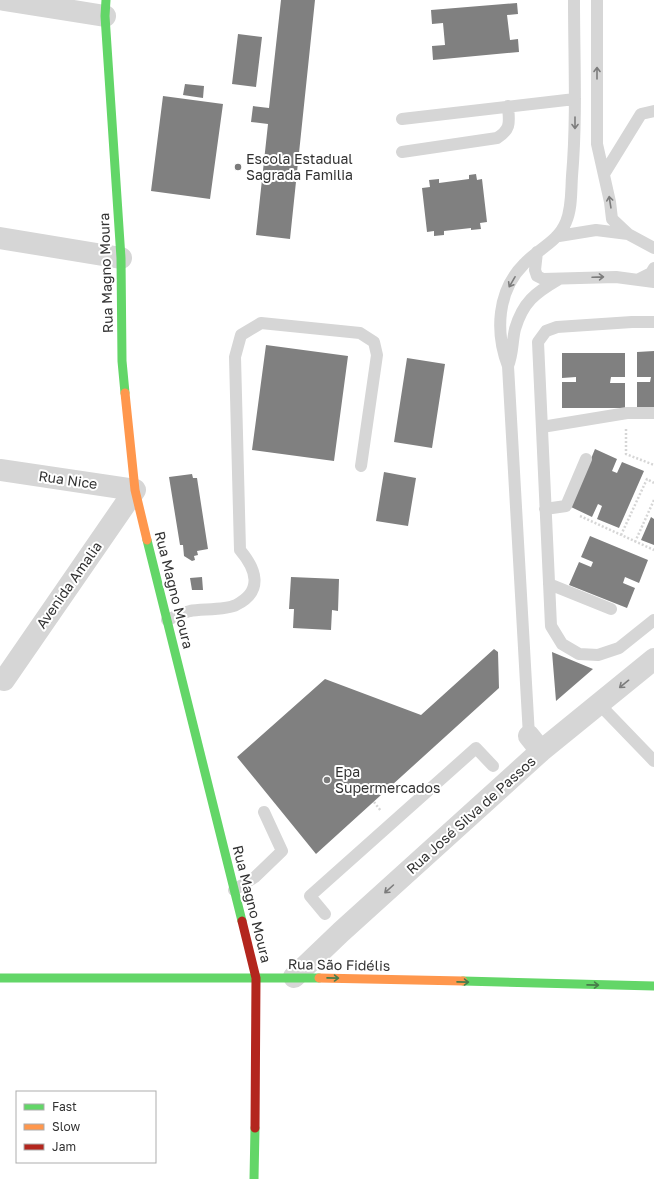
<svg xmlns="http://www.w3.org/2000/svg" width="654" height="1179" font-family="'Golos Text',sans-serif">
<style>
.building{fill:#808080}
.lines{fill:none;stroke-linecap:round;stroke-linejoin:round}
.path{stroke:#d6d6d6;stroke-width:2.5;stroke-dasharray:2 2;stroke-linecap:butt}
.lane{stroke:#d6d6d6;stroke-width:12}
.street{stroke:#d6d6d6;stroke-width:22}
.fast{stroke:#63d668;stroke-width:9}
.slow{stroke:#ff974d;stroke-width:9}
.jam{stroke:#b3261e;stroke-width:9}
.oneway{stroke:#7c7c7c}
.oneway2{stroke:#487c4a}
.poi-dot{fill:#7a7a7a;stroke:#fff;stroke-width:1.5}
.labels{text-anchor:middle;stroke-width:4;stroke-linejoin:round;paint-order:stroke}
.poi-label{font-size:14px;fill:#323232;stroke:#fff;text-anchor:start}
.street-label{font-size:14px;fill:#323232;stroke:#fff}
</style>
<rect width="100%" height="100%" fill="#fff"/>
<!-- building -->
<path class="building" d="M 281,0 L 315,0 L 290,239 L 256,235 L 268,124 L 251,122 L 253,106 L 269,108 Z
M 517,3 L 518,14 L 507,15 L 510,40 L 518,39 L 519,52 L 433,60 L 432,46 L 445,45 L 443,23 L 432,24 L 431,10 Z
M 238,34 L 262,37 L 256,87 L 232,84 Z
M 185,84 L 204,86 L 203,98 L 183,95 Z
M 163,96 L 223,104 L 210,199 L 151,191 Z
M 476,174 L 477,180 L 482,179 L 487,222 L 480,223 L 481,229 L 471,230 L 471,228 L 444,231 L 444,235 L 434,236 L 434,231 L 427,232 L 422,188 L 430,187 L 429,180 L 439,179 L 439,183 L 469,179 L 469,175 Z
M 266,345 L 348,356 L 334,461 L 252,450 Z
M 654,351 L 654,408 L 637,408 L 637,382 L 650,382 L 651,377 L 637,377 L 637,352 Z
M 562,353 L 625,353 L 625,377 L 611,377 L 610,383 L 625,383 L 625,408 L 562,408 L 562,382 L 576,382 L 576,377 L 562,378 Z
M 407,358 L 445,364 L 432,448 L 394,442 Z
M 595,449 L 617,459 L 612,471 L 617,473 L 622,462 L 644,471 L 619,528 L 597,519 L 602,506 L 598,504 L 592,517 L 571,507 Z
M 384,472 L 416,478 L 408,526 L 376,521 Z
M 192,474 L 193,478 L 197,478 L 208,549 L 197,551 L 198,555 L 194,556 L 195,560 L 192,561 L 184,556 L 183,545 L 180,545 L 169,477 Z
M 651,517 L 654,519 L 654,545 L 641,540 Z
M 590,536 L 648,560 L 639,583 L 625,577 L 623,583 L 635,588 L 627,608 L 569,585 L 579,562 L 591,567 L 593,562 L 581,557 Z
M 202,577 L 203,590 L 192,590 L 190,578 Z
M 291,577 L 339,579 L 338,611 L 332,610 L 331,630 L 293,628 L 294,609 L 289,609 Z
M 494,649 L 498,652 L 499,688 L 316,854 L 237,757 L 325,679 L 421,715 Z
M 552,652 L 593,669 L 556,701 Z"/>
<g class="lines">
<!-- path -->
<path class="path" d="M 626,429 L 626,454 L 654,465
M 580,516 L 654,550
M 621,535 L 647,479 L 654,483
M 635,542 L 654,500
M 374,802 L 381,811"/>
<!-- lane -->
<path class="lane" d="M 597,0 L 597,144 L 610,202 L 612,219 L 628,234 L 654,248
M 402,119 L 575,99
M 402,152 L 497,138 C 512,129 509,121 508,106
M 604,174 L 641,114 L 654,111
M 559,236 L 596,230 L 628,234
M 537,252 L 535,270 L 537,276 L 543,279 L 616,277 L 654,282
M 559,279 C 535,293 523,302 515,329 C 512,342 513,354 508,366 C 495,332 497,291 524,264 C 538,249 558,242 566,222 C 572,208 571,191 572,176 C 577,118 574,59 574,0
M 639,279 L 651,273 L 654,268
M 654,322 L 632,322 L 557,327 L 546,331 L 538,342 L 551,626 L 562,644 L 579,654 L 598,655 L 619,648 L 654,620
M 508,366 L 529,736
M 542,427 L 627,413 L 654,413
M 545,509 L 566,506 L 586,459
M 549,584 L 611,609
M 167,620 C 174,617 182,613 190,611 C 201,609 227,610 236,605 C 264,591 256,569 240,550 L 235,357 L 241,335 L 261,323 L 360,333 L 374,342 L 377,355 L 361,466
M 599,704 L 654,761
M 234,890 L 255,877 L 282,851 L 264,812
M 325,914 L 310,896 L 476,748 L 493,766"/>
<!-- street -->
<path class="street" d="M 4,0 L 105,16
M 0,238 L 121,258
M 0,470 L 135,490 L 4,680
M 529,736 L 541,751
M 294,977 L 341,932 L 541,751 L 654,659"/>
<!-- fast -->
<path class="fast" d="M 106,0 L 105,16 L 121,258 L 122,361 L 125,393
M 147,540 L 242,921
M 0,978 L 319,978
M 463,981 L 654,986
M 254,1179 L 255,1128"/>
<!-- slow -->
<path class="slow" d="M 125,393 L 135,490 L 147,540
M 319,978 L 463,981"/>
<!-- jam -->
<path class="jam" d="M 242,921 L 256,978 L 255,1128"/>
</g>
<!-- one-way arrows -->
<defs><path id="oneway-shaft" d="M-6 0H5M1.5-3L5.5 0L1.5 3" fill="none" stroke-width="1.6" stroke-linecap="round" stroke-linejoin="round"/></defs>
<g class="oneway">
<use href="#oneway-shaft" transform="translate(597 73) rotate(-90)"/>
<use href="#oneway-shaft" transform="translate(575 123) rotate(90)"/>
<use href="#oneway-shaft" transform="translate(610 202) rotate(-99)"/>
<use href="#oneway-shaft" transform="translate(598 277) rotate(-2)"/>
<use href="#oneway-shaft" transform="translate(512 282) rotate(120)"/>
<use href="#oneway-shaft" transform="translate(624 684) rotate(141)"/>
<use href="#oneway-shaft" transform="translate(389 889) rotate(138)"/>
</g>
<g class="oneway2">
<use href="#oneway-shaft" transform="translate(333 978) rotate(1)"/>
<use href="#oneway-shaft" transform="translate(463 982) rotate(1)"/>
<use href="#oneway-shaft" transform="translate(593 985) rotate(1)"/>
</g>
<!-- markers -->
<g class="poi-dot">
<circle cx="238" cy="167" r="4"/>
<circle cx="327" cy="780" r="4"/>
</g>
<g class="labels">
<!-- poi labels -->
<g class="poi-label">
<text x="246" y="164">Escola Estadual<tspan x="246" dy="16">Sagrada Familia</tspan></text>
<text x="335" y="777">Epa<tspan x="335" dy="16">Supermercados</tspan></text>
</g>
<!-- street labels -->
<g class="street-label">
<text transform="translate(106 273) rotate(-92)" y="5">Rua Magno Moura</text>
<text transform="translate(68 480) rotate(8)" y="5">Rua Nice</text>
<text transform="translate(69 585) rotate(-55)" y="5">Avenida Amalia</text>
<text transform="translate(174 590) rotate(76)" y="5">Rua Magno Moura</text>
<text transform="translate(471 815) rotate(-42)" y="5">Rua José Silva de Passos</text>
<text transform="translate(252 904) rotate(76)" y="5">Rua Magno Moura</text>
<text transform="translate(339 965) rotate(1)" y="5">Rua São Fidélis</text>
</g>
</g>
<!-- legend -->
<rect x="16" y="1091" width="140" height="72" fill="#ffffff" stroke="#adadad"/>
<rect x="24" y="1104" width="20" height="6" fill="#63d668" stroke="#adadad"/>
<text x="52" y="1111" font-size="12" fill="#323232">Fast</text>
<rect x="24" y="1124" width="20" height="6" fill="#ff974d" stroke="#adadad"/>
<text x="52" y="1131" font-size="12" fill="#323232">Slow</text>
<rect x="24" y="1144" width="20" height="6" fill="#b3261e" stroke="#adadad"/>
<text x="52" y="1151" font-size="12" fill="#323232">Jam</text>
</svg>
